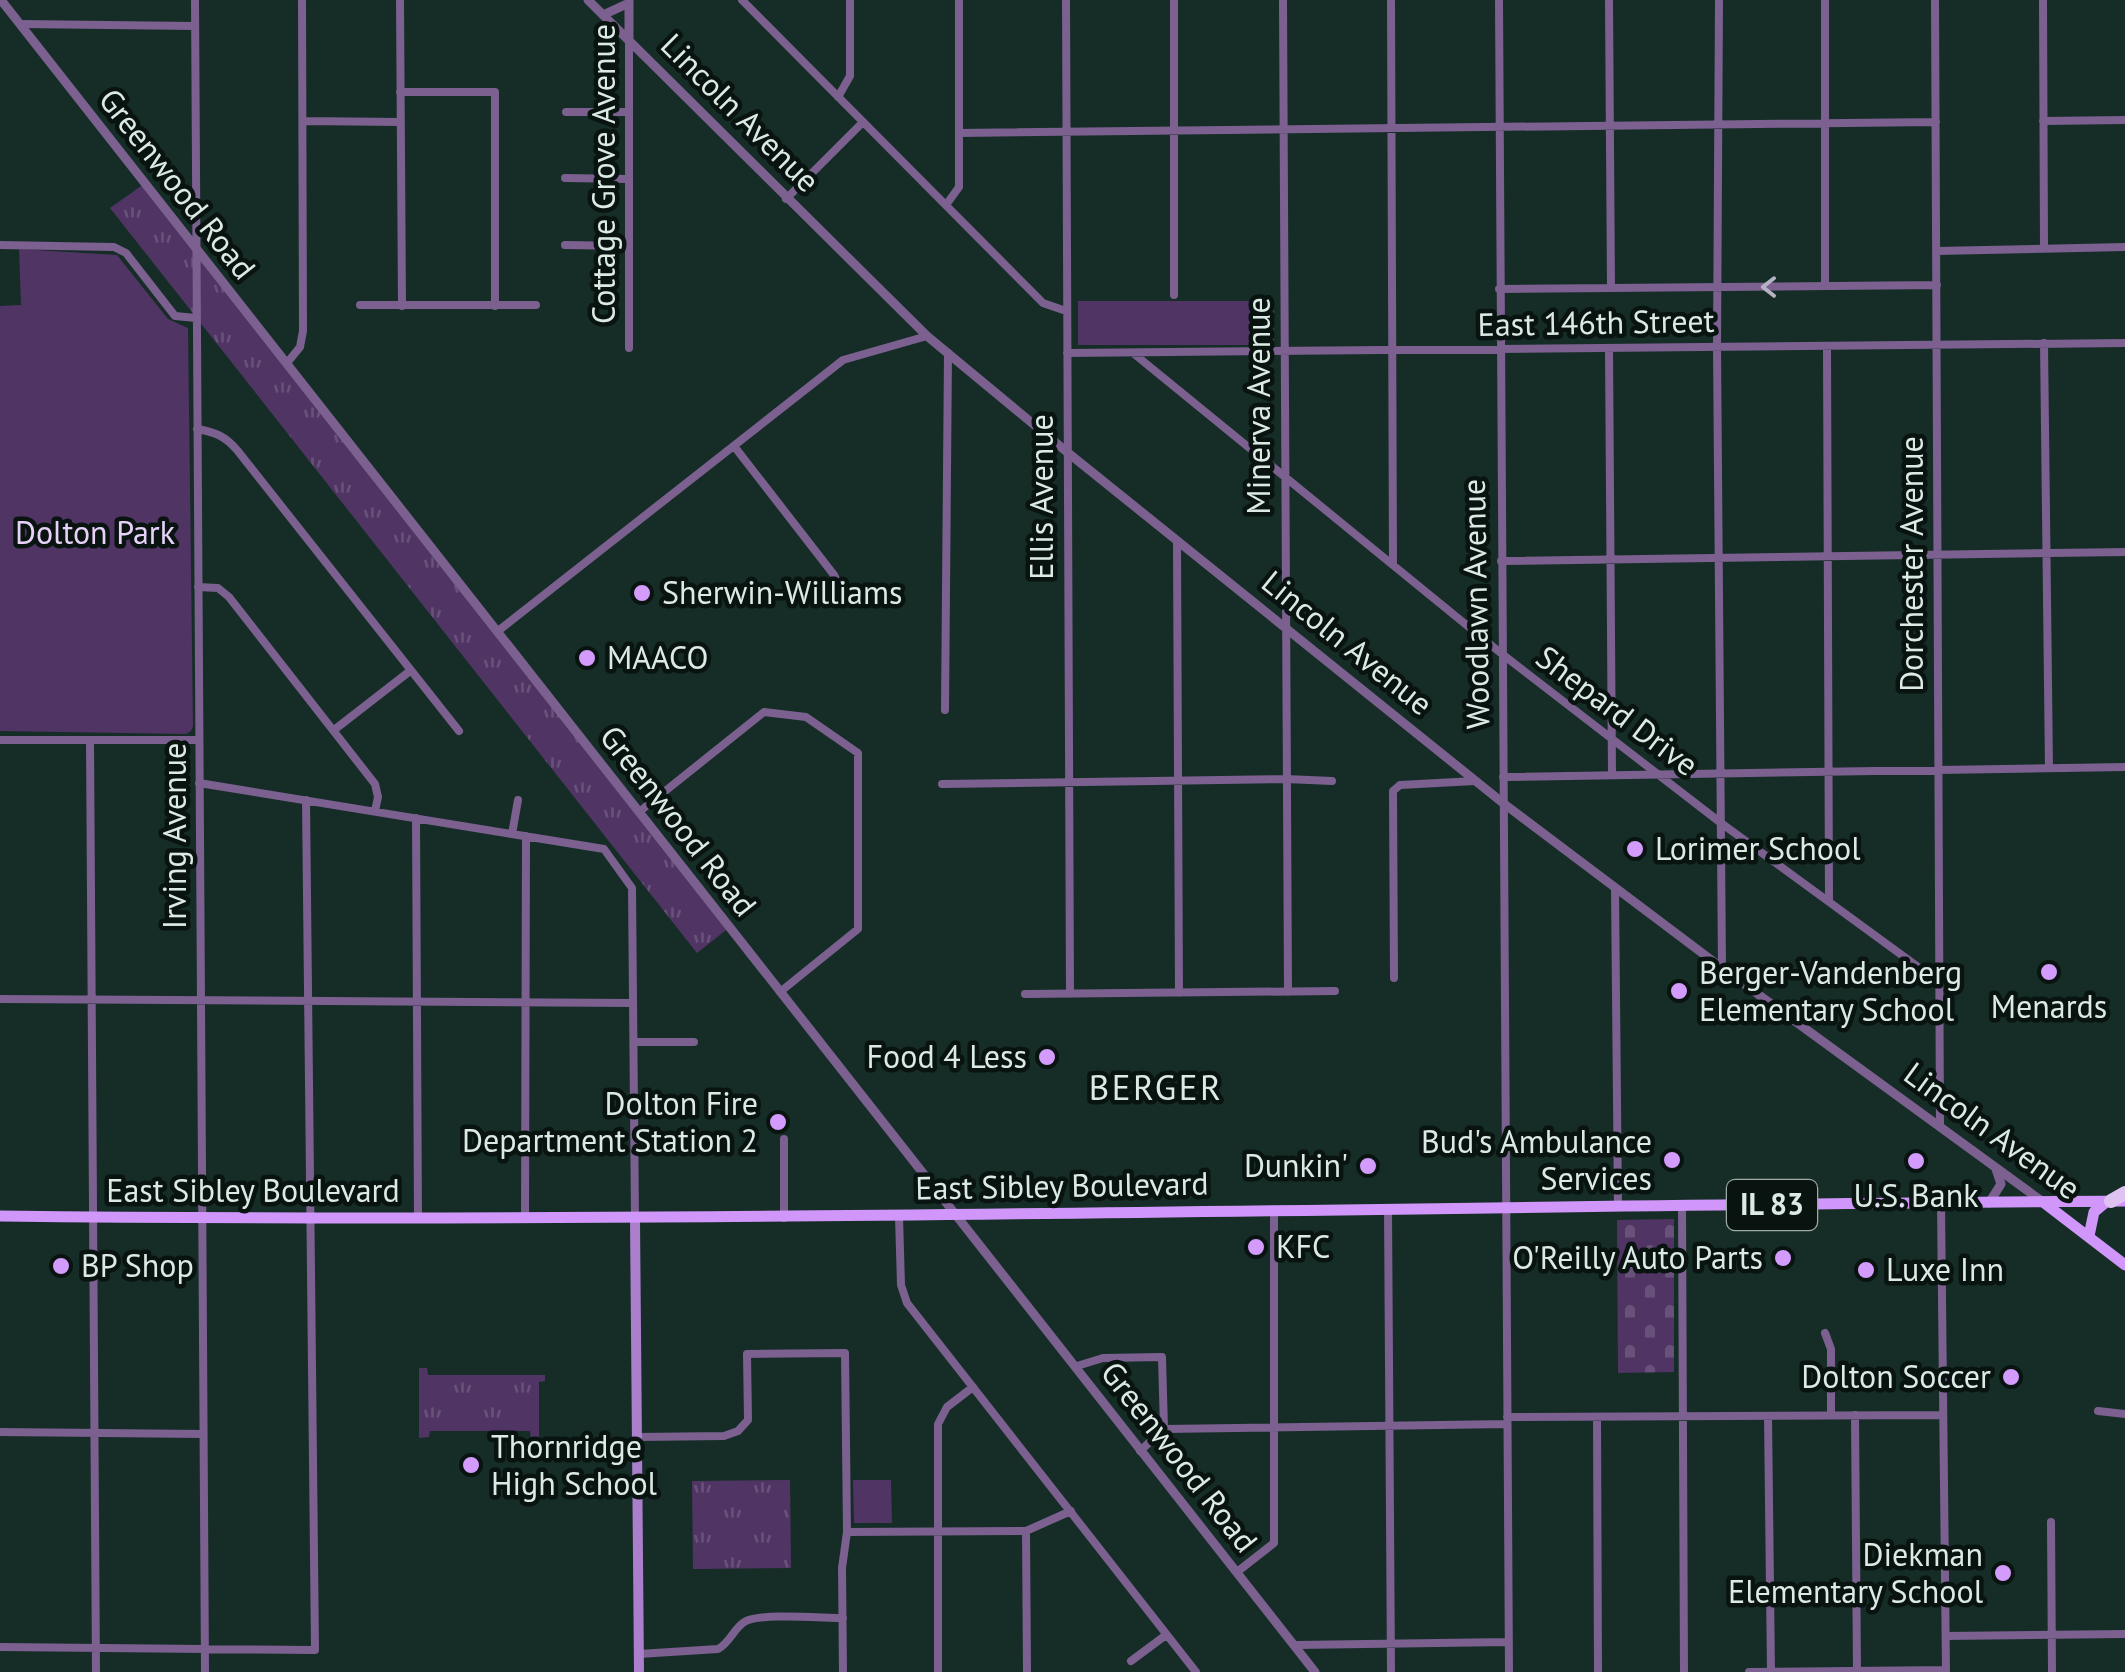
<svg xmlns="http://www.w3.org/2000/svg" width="2125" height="1672" font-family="'PT Sans',sans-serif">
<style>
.grass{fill:url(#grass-tufts)}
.cemetery{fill:url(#cemetery-stones)}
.park{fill:#503464}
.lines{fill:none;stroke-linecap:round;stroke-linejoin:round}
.minor{stroke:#7b6090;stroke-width:8}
.tertiary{stroke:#7b6090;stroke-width:9}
.secondary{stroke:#ab7fcc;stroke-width:10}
.primary{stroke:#d096fa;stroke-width:11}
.motorway{stroke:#ddc2f2;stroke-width:14}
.oneway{stroke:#b5b3c3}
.poi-dot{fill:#d39cfc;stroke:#091310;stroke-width:4}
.labels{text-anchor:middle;stroke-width:9;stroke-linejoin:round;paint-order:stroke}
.shield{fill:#091310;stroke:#9daaa5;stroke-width:2.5}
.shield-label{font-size:30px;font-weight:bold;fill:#dceae5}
.street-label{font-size:32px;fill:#dceae5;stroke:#091310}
.park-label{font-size:32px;fill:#e7d1f9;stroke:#091310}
.poi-label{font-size:32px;fill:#dceae5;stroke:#091310;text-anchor:start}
.neighbourhood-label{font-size:35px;letter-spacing:2.5px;fill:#dceae5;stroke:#091310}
</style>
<defs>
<pattern id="grass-tufts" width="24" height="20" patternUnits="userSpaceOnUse" patternTransform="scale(2.5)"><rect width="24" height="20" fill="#503464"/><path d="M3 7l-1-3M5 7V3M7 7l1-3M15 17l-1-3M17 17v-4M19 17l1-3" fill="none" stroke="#69527a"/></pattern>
<pattern id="cemetery-stones" width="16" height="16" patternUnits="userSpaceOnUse" patternTransform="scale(2.5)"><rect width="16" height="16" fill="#503464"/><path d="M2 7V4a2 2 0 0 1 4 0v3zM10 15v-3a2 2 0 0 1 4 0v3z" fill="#69527a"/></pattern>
</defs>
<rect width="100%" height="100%" fill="#152d26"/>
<!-- grass -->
<path class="grass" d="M 144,184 L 730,927 L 697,953 L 110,208 Z
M 419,1368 L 427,1368 L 428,1375 L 545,1375 L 545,1381 L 539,1382 L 539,1439 L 531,1439 L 530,1431 L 430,1431 L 429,1437 L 419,1438 Z
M 790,1480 L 791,1568 L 693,1569 L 692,1481 Z"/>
<!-- cemetery -->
<path class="cemetery" d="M 1674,1219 L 1674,1372 L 1618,1373 L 1617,1220 Z"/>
<!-- park -->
<path class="park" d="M 19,249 L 117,255 L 168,319 L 188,328 L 193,726 L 191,731 L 186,734 L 0,731 L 0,306 L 21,305 Z
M 1078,301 L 1274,301 L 1274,345 L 1078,345 Z
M 853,1480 L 891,1480 L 892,1523 L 854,1523 Z"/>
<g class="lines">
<!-- minor -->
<path class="minor" d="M 195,0 L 205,1672
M 400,0 L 402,306
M 742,0 L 1043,303 L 1066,311
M 1066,0 L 1070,994
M 1174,0 L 1174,295
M 1283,0 L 1288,992
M 1391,0 L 1393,564
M 1499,0 L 1509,1672
M 1609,0 L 1611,288
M 1719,0 L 1717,347 L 1722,968
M 1825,0 L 1825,286
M 1935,0 L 1940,1127
M 2043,0 L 2044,248
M 20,24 L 195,26
M 400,92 L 495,92 L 495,306
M 838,97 L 850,76 L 850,0
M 566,112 L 628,112
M 303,121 L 400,122
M 2043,121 L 2125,120
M 959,133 L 1936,122
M 565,178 L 628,179
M 786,199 L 863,122
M 946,205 L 959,187 L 959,0
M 0,245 L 114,247 L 126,253 L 175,316 L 196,318
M 565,245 L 628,246
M 1936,251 L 2125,247
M 1499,289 L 1937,285
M 360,305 L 536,305
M 2044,343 L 2049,768
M 1827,346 L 1829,901
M 629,348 L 629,41
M 1609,348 L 1612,775
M 1067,353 L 2125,343
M 1133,353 L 1502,654 L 1721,823 L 1940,983
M 287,363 L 300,347 L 303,331 L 302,0
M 197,429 C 215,432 225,436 237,450 L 459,731
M 734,446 L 834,575 L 846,600
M 1177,543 L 1179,993
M 1501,561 L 2125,552
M 198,587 L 218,588 L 229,597 L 375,784 L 378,797 L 375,811
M 498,631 L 843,360 L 927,336
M 945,710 L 948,353
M 334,730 L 410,671
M 0,740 L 199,740
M 90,740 L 96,1672
M 1503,777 L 2125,767
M 199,783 L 604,849 L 632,888 L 635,1219
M 942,784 L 1286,779 L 1332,781
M 639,812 L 764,712 L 806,717 L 858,753 L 858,929 L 780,992
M 416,818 L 418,1219
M 512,834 L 518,800
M 1615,888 L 1618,1207
M 1394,978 L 1393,791 L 1400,785 L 1475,781
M 1025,994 L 1335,991
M 0,999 L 633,1003
M 634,1042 L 694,1042
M 784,1139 L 784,1218
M 1941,1204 L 1946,1672
M 1682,1206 L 1684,1672
M 1388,1209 L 1391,1672
M 899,1216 L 901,1285 L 907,1303 L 1196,1672
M 525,1219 L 526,836
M 1825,1333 L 1831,1349 L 1831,1415
M 1077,1366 L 1103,1358 L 1162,1357 L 1164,1429
M 2098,1411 L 2125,1414
M 1855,1415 L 1857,1672
M 1768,1416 L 1771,1672
M 1507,1417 L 1943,1415
M 1597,1417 L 1598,1672
M 0,1432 L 203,1434
M 637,1437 L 724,1436 L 738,1431 L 748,1420 L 747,1354 L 845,1353 L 847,1532 L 842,1568 L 843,1672
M 1140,1451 L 1164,1429 L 1507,1424
M 2051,1522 L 2052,1672
M 1026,1531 L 1027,1672
M 847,1532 L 1026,1531 L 1071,1511
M 1237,1572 L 1274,1543 L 1274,1211
M 1946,1636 L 2125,1634
M 1296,1645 L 1508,1642
M 0,1647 L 315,1650 L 306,800
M 639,1654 L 718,1649 C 731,1642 734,1627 746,1621 C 762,1613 822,1618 843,1618
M 1131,1661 L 1166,1635
M 938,1672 L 938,1424 L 947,1407 L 973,1387
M 1749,1672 L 1946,1670"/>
<!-- tertiary -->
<path class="tertiary" d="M 1,0 L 1315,1672
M 588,0 L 927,336 L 1067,452 L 1503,803 L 1722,968 L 2043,1202
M 629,0 L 629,41
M 603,15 L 629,3
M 1989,1203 L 2001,1184 L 1996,1169"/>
<!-- secondary -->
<path class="secondary" d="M 635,1219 L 639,1672"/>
<!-- primary -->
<path class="primary" d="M 2043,1202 L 2125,1265
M 0,1216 C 708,1224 1417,1206 2125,1201
M 2089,1236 L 2094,1212 L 2106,1202"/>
<!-- motorway -->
<path class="motorway" d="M 2111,1201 L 2125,1193"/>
</g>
<!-- one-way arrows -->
<defs><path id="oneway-chevron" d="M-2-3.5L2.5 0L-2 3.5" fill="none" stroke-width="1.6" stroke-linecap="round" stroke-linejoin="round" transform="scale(2.5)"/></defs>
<use class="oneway" href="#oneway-chevron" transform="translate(1769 287) rotate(180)"/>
<!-- markers -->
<g class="poi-dot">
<circle cx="642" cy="593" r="10"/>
<circle cx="587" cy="658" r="10"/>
<circle cx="1635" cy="849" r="10"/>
<circle cx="2049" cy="972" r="10"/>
<circle cx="1679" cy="991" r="10"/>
<circle cx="1047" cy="1057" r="10"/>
<circle cx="778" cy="1122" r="10"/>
<circle cx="1672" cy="1160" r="10"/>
<circle cx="1916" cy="1161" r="10"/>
<circle cx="1368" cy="1166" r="10"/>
<circle cx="1256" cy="1247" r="10"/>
<circle cx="1783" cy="1258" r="10"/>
<circle cx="61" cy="1266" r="10"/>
<circle cx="1866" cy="1270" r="10"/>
<circle cx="2011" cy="1377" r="10"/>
<circle cx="471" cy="1465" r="10"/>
<circle cx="2003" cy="1573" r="10"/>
</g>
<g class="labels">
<!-- shield labels -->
<rect class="shield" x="1727" y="1180" width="90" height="50" rx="8"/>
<g class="shield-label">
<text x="1772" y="1215">IL 83</text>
</g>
<!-- street labels -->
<g class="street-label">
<text transform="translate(740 113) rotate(45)" y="11">Lincoln Avenue</text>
<text transform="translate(604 174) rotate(-90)" y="11">Cottage Grove Avenue</text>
<text transform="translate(177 184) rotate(52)" y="11">Greenwood Road</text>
<text transform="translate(1596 323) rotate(-1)" y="11">East 146th Street</text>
<text transform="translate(1259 406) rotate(-90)" y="11">Minerva Avenue</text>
<text transform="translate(1042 497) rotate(-90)" y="11">Ellis Avenue</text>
<text transform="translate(1912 564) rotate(-90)" y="11">Dorchester Avenue</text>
<text transform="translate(1476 604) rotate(-91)" y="11">Woodlawn Avenue</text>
<text transform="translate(1347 643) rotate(39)" y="11">Lincoln Avenue</text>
<text transform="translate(1617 711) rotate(37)" y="11">Shepard Drive</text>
<text transform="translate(678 821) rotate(52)" y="11">Greenwood Road</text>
<text transform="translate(175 836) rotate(-90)" y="11">Irving Avenue</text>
<text transform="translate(1992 1131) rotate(36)" y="11">Lincoln Avenue</text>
<text transform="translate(1062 1186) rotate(-1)" y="11">East Sibley Boulevard</text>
<text x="253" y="1202">East Sibley Boulevard</text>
<text transform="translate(1179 1457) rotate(52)" y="11">Greenwood Road</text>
</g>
<!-- park labels -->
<g class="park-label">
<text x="95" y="544">Dolton Park</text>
</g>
<!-- poi labels -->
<g class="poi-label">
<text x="662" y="604">Sherwin-Williams</text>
<text x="607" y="669">MAACO</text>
<text x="1655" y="860">Lorimer School</text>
<text x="1699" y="984">Berger-Vandenberg<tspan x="1699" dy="37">Elementary School</tspan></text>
<text x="2049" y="1018" text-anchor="middle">Menards</text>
<text x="1027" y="1068" text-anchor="end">Food 4 Less</text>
<text x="758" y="1115" text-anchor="end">Dolton Fire<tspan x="758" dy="37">Department Station 2</tspan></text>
<text x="1652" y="1153" text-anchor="end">Bud's Ambulance<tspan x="1652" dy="37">Services</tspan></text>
<text x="1348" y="1177" text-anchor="end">Dunkin'</text>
<text x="1916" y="1207" text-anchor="middle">U.S. Bank</text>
<text x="1276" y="1258">KFC</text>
<text x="1763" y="1269" text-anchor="end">O'Reilly Auto Parts</text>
<text x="81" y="1277">BP Shop</text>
<text x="1886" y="1281">Luxe Inn</text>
<text x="1991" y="1388" text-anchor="end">Dolton Soccer</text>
<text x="491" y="1458">Thornridge<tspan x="491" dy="37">High School</tspan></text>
<text x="1983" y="1566" text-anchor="end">Diekman<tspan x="1983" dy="37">Elementary School</tspan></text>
</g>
<!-- neighbourhood labels -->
<g class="neighbourhood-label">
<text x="1156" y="1100">BERGER</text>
</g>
</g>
</svg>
